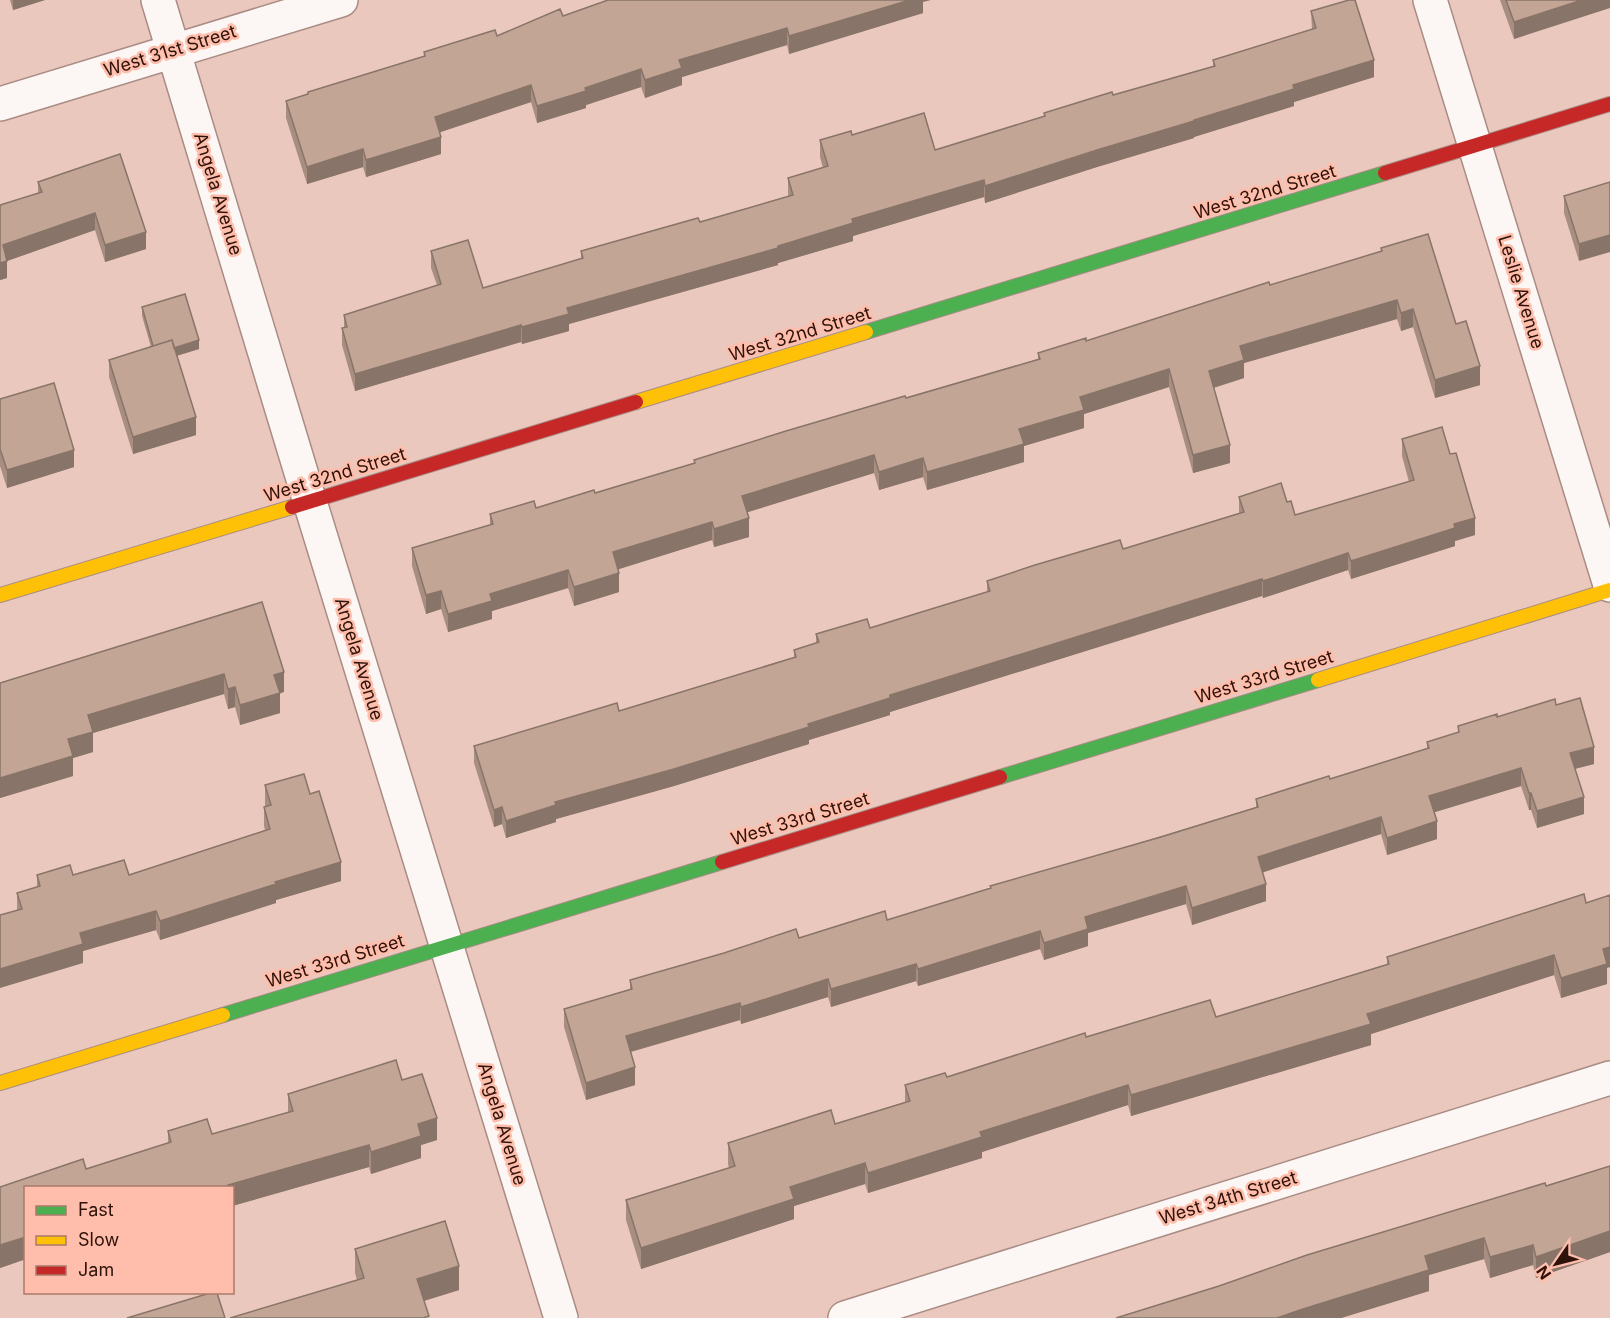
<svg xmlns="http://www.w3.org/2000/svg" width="1610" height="1318" font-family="Inter,sans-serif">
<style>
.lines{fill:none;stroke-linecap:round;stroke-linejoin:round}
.street-casing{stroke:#a98c84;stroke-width:36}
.fast-casing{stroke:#a98c84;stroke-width:16}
.slow-casing{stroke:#a98c84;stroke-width:16}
.jam-casing{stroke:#a98c84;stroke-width:16}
.street{stroke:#fcf7f5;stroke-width:33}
.fast{stroke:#4caf50;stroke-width:14}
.slow{stroke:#ffc107;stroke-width:14}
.jam{stroke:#c62828;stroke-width:14}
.wall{fill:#a88e80}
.shaded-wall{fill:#887468}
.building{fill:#c3a595;stroke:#887468;stroke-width:1.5}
.labels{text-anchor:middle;stroke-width:5;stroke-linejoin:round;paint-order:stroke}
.street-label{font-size:18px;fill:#2e1109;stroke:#febeab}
</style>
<rect width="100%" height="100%" fill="#ebc8be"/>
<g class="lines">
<defs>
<path id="street" d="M 158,0 L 310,502 L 561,1318
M 1430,0 L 1610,585
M 0,104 L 341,0
M 845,1318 L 1610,1078"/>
<path id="fast" d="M 866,332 L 1385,173
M 1000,777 L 1318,680
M 223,1015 L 722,862"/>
<path id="slow" d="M 636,402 L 866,332
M 0,595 L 292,507
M 1318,680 L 1610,590
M 0,1083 L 223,1015"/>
<path id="jam" d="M 1385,173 L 1610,104
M 292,507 L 636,402
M 722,862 L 1000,777"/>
</defs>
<!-- street casing -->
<use href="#street" class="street-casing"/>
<!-- fast casing -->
<use href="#fast" class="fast-casing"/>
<!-- slow casing -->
<use href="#slow" class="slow-casing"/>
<!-- jam casing -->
<use href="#jam" class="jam-casing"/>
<!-- street -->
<use href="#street" class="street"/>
<!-- fast -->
<use href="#fast" class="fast"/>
<!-- slow -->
<use href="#slow" class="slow"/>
<!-- jam -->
<use href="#jam" class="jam"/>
</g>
<!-- wall -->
<path class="wall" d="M 10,0 L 45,0 L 13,10 Z
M 1500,0 L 1610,0 L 1514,39 Z
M 923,2 L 923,13 L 789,54 L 787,45 L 682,77 L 682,85 L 645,98 L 641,87 L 586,105 L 586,108 L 537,123 L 531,102 L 439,132 L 441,154 L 366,177 L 363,167 L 307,184 L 286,118 L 286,101 L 308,94 L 308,92 L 424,56 L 424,52 L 497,36 L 563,16 Z
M 1311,11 L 1374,77 L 1294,102 L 1294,106 L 1194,137 L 1194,138 L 1097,167 L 985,203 L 984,197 L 853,236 L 853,241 L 778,263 L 778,265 L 569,324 L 569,331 L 522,344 L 521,342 L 355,391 L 342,345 L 342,328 L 344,328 L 344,315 L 437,285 L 431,268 L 431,251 L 483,288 L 581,259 L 581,251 L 700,222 L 788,196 L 788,178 L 823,168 L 820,157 L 820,140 L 852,135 L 935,150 L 1044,117 L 1044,113 L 1113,95 L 1213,66 L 1213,60 L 1312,30 Z
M 120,154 L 146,249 L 105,262 L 95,230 L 7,261 L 7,278 L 0,280 L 0,205 L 38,193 L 38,182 Z
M 1610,182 L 1579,261 L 1564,213 L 1564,196 Z
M 1381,248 L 1456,324 L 1480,385 L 1435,398 L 1413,327 L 1401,331 L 1397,319 L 1244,363 L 1244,378 L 1214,388 L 1230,463 L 1193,473 L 1169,387 L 1084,414 L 1084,428 L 1024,446 L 1024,462 L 927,490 L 923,477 L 879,490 L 874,473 L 747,512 L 749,537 L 714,547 L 712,540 L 618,569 L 619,592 L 574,606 L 568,588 L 492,611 L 492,619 L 448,632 L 441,609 L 426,614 L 412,566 L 412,548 L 490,525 L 490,514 L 536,508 L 595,493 L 694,463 L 694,460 L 1038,359 L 1038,353 L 1086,341 L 1270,285 L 1381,252 Z
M 142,307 L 199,349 L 177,356 L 196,435 L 133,454 L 109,377 L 109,360 L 151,347 L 142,316 Z
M 0,399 L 74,467 L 7,488 L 0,466 Z
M 1402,439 L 1475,535 L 1455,541 L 1455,546 L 1351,579 L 1348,570 L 1263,598 L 1262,596 L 890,712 L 890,715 L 809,740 L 809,744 L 674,786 L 556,819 L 556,822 L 506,838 L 502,824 L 494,827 L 474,763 L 474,746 L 619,711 L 794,657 L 794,650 L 816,643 L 816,634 L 870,628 L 987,592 L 987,581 L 1123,549 L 1239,513 L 1239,497 L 1287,502 L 1295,515 L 1409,482 L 1402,456 Z
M 262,602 L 284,692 L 280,693 L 280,713 L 240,725 L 235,707 L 228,709 L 224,694 L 93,733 L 93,752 L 73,758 L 73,776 L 0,798 L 0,683 Z
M 1556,705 L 1594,764 L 1575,769 L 1584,814 L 1537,828 L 1531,810 L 1529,810 L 1521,786 L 1434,812 L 1437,839 L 1387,855 L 1381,834 L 1262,872 L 1266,901 L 1192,925 L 1186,904 L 1088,933 L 1088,946 L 1044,960 L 1040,949 L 918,986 L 916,981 L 831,1007 L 828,997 L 741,1024 L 740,1020 L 631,1052 L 635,1085 L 586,1100 L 564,1027 L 564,1009 L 630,989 L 630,980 L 799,938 L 887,920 L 1256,807 L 1256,799 L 1330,779 L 1427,748 L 1427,742 L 1458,733 L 1458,726 Z
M 265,785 L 310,794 L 341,881 L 276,900 L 276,903 L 160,940 L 156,930 L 83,951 L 83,963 L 17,910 L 17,893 L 37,887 L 37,875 L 129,875 L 265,830 L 264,826 L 264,807 L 265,807 Z
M 1586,903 L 1607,968 L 1607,984 L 1561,998 L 1554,975 L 1371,1034 L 1371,1045 L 1131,1116 L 1128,1105 L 982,1152 L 982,1158 L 868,1193 L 865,1184 L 794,1206 L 794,1219 L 641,1269 L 626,1220 L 626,1200 L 729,1168 L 728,1164 L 728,1143 L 835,1124 L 905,1102 L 905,1085 L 947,1077 L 1086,1037 L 1216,1017 L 1387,964 L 1387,957 Z
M 402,1080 L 437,1140 L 421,1145 L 421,1158 L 371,1174 L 369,1167 L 232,1206 L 232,1188 L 26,1188 L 26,1259 L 0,1268 L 0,1187 L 86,1169 L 168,1144 L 168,1131 L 212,1134 L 288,1112 L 288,1094 Z
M 1610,1166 L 1610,1252 L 1536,1278 L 1533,1265 L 1490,1278 L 1484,1259 L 1429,1275 L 1429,1291 L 1341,1318 L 1116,1318 Z
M 355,1249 L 459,1290 L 424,1301 L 429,1318 L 357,1280 L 355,1273 Z"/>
<!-- shaded-wall -->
<path class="shaded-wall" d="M 13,0 L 45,0 L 13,10 Z
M 910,0 L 931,0 L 923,2 L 923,13 L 789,54 L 789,36 Z
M 1582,0 L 1610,0 L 1610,8 L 1514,39 L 1514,22 Z
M 787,28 L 787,45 L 682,77 L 682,85 L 645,98 L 645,80 L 679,60 Z
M 1374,60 L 1374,77 L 1294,102 L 1294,106 L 1194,137 L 1194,138 L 1097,167 L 985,203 L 985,186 L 1194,120 L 1293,85 Z
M 641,69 L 641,87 L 586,105 L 586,108 L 537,123 L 537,106 L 585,88 Z
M 531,85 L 531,102 L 435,134 L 435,117 Z
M 441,137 L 441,154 L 366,177 L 366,160 Z
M 363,149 L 363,167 L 307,184 L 307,167 Z
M 984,180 L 984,197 L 853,236 L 853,241 L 778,263 L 778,265 L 569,324 L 569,331 L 522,344 L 522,327 L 567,308 L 778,246 L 852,219 Z
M 95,213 L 95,230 L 4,262 L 7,261 L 7,278 L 0,280 L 0,263 L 3,245 Z
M 146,232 L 146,249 L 105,262 L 105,245 Z
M 1610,235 L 1610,252 L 1579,261 L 1579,244 Z
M 1397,300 L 1397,319 L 1244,363 L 1244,378 L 1209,389 L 1209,371 L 1240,346 Z
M 1413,309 L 1413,327 L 1401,331 L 1401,313 Z
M 521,325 L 521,342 L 355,391 L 355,374 Z
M 199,340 L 199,349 L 155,362 L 155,353 Z
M 1480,366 L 1480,385 L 1435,398 L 1435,380 Z
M 1169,369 L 1169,387 L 1084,414 L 1084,428 L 1024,446 L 1024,462 L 927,490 L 927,472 L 1019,429 L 1080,397 Z
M 196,417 L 196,435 L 133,454 L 133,437 Z
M 1230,445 L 1230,463 L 1193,473 L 1193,455 Z
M 74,450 L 74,467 L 7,488 L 7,470 Z
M 874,455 L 874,473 L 742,514 L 742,496 Z
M 923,458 L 923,477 L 879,490 L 879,472 Z
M 749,518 L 749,537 L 714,547 L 714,529 Z
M 1475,518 L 1475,535 L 1455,541 L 1455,546 L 1351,579 L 1351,561 L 1454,524 Z
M 712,522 L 712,540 L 613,571 L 613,552 Z
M 1348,553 L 1348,570 L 1263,598 L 1263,581 Z
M 568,570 L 568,588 L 492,611 L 492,619 L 448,632 L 448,614 L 490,594 Z
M 619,573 L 619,592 L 574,606 L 574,587 Z
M 1262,579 L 1262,596 L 890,712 L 890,715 L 809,740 L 809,744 L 674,786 L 556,819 L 556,822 L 506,838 L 506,821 L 555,802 L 808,724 L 890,695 Z
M 441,591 L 441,609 L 426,614 L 426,595 Z
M 284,672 L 284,692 L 280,693 L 280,713 L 240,725 L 240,705 L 274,675 Z
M 224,674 L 224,694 L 93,733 L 93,752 L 73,758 L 73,776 L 0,798 L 0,778 L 68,739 L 88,715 Z
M 235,687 L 235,707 L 228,709 L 228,689 Z
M 1594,747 L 1594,764 L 1570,770 L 1570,753 Z
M 1521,768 L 1521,786 L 1429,814 L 1429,796 Z
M 1529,793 L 1531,793 L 1531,810 L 1529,810 Z
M 1584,797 L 1584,814 L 1537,828 L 1537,811 Z
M 502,807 L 502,824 L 494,827 L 494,810 Z
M 1381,817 L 1381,834 L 1258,874 L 1258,857 Z
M 1437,821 L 1437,839 L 1387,855 L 1387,838 Z
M 341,862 L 341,881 L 276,900 L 276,903 L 160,940 L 160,921 L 275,882 Z
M 1266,884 L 1266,901 L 1192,925 L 1192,908 Z
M 1186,886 L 1186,904 L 1088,933 L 1088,946 L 1044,960 L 1044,943 L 1085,917 Z
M 156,911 L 156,930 L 83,951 L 83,963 L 0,988 L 0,969 L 80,933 Z
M 1040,931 L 1040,949 L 918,986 L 918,969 Z
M 1610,947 L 1610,967 L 1607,968 L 1607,984 L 1561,998 L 1561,978 L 1603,949 Z
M 1554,955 L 1554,975 L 1371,1034 L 1371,1045 L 1131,1116 L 1131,1095 L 1367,1014 Z
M 916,964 L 916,981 L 831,1007 L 831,989 Z
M 828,979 L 828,997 L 741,1024 L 741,1007 Z
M 740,1003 L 740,1020 L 626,1053 L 626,1036 Z
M 635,1067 L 635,1085 L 586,1100 L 586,1083 Z
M 1128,1085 L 1128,1105 L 982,1152 L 982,1158 L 868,1193 L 868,1173 L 980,1132 Z
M 437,1118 L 437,1140 L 421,1145 L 421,1158 L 371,1174 L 371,1152 L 418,1124 Z
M 369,1145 L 369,1167 L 232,1206 L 232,1188 L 228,1188 L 228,1185 Z
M 865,1163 L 865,1184 L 794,1206 L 794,1219 L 641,1269 L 641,1248 L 790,1187 Z
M 1610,1231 L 1610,1252 L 1536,1278 L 1536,1257 Z
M 26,1237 L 26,1259 L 0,1268 L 0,1245 Z
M 1484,1238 L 1484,1259 L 1429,1275 L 1429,1291 L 1341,1318 L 1277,1318 L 1425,1256 Z
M 1533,1245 L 1533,1265 L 1490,1278 L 1490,1257 Z
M 459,1266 L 459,1290 L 417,1303 L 417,1279 Z"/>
<!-- building -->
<path class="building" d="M 608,0 L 910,0 L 789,36 L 787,28 L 679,60 L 682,68 L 645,80 L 641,69 L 585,88 L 586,91 L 537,106 L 531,85 L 435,117 L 441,137 L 366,160 L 363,149 L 307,167 L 286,101 L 308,94 L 308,92 L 425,56 L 424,52 L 495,30 L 497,36 L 560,9 L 563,16 Z
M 1349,0 L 1355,0 L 1374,60 L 1293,85 L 1294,89 L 1194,120 L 1194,121 L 1097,150 L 985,186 L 984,180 L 852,219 L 853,223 L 778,246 L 778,248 L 567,308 L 569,314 L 522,327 L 521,325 L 355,374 L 342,328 L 347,327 L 344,315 L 441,284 L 431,251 L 468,240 L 483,288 L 583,258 L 581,251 L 698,218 L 700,222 L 793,195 L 788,178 L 828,166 L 820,140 L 851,131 L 852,135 L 924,113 L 935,150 L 1045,116 L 1044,113 L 1112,92 L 1113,95 L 1215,66 L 1213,60 L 1316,28 L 1311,11 Z
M 1506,0 L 1582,0 L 1514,22 Z
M 120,154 L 146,232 L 105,245 L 95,213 L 3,245 L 7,261 L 0,263 L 0,205 L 42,192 L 38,182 Z
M 1610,182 L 1610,235 L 1579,244 L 1564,196 Z
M 1428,234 L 1456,324 L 1466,321 L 1480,366 L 1435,380 L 1413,309 L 1401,313 L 1397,300 L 1240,346 L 1244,360 L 1209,371 L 1230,445 L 1193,455 L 1169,369 L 1080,397 L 1084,410 L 1019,429 L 1024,444 L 927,472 L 923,458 L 879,472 L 874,455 L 742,496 L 749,518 L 714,529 L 712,522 L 613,552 L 619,573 L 574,587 L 568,570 L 490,594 L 492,601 L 448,614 L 441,591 L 426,595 L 412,548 L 493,524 L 490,514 L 534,501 L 536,508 L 594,490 L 595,493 L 695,463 L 694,460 L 786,431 L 905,396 L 906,398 L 1040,359 L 1038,353 L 1086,338 L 1086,341 L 1269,282 L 1270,285 L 1382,251 L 1381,248 Z
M 185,294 L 199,340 L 174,348 L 172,340 L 153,346 L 142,307 Z
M 172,340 L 196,417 L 133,437 L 109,360 Z
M 54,383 L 74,450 L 7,470 L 0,449 L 0,399 Z
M 1442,427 L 1450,454 L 1456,453 L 1475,518 L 1454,524 L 1455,528 L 1351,561 L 1348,553 L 1263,581 L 1262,579 L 890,695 L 890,698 L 808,724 L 809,727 L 674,769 L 555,802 L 556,805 L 506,821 L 502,807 L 494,810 L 474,746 L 617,703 L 619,711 L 796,657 L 794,650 L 819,642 L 816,634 L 867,619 L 870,628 L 915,614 L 990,591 L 987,581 L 1035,565 L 1120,540 L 1123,549 L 1244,512 L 1239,497 L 1281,483 L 1287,502 L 1291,501 L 1295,515 L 1414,480 L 1402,439 Z
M 262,602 L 284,672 L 274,675 L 280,693 L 240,705 L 235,687 L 228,689 L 224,674 L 88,715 L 93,732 L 68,739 L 73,756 L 0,778 L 0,683 Z
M 1580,698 L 1594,747 L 1570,753 L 1584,797 L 1537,811 L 1531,793 L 1529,793 L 1521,768 L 1429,796 L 1437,821 L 1387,838 L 1381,817 L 1258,857 L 1266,884 L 1192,908 L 1186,886 L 1085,917 L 1088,929 L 1044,943 L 1040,931 L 918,969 L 916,964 L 831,989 L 828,979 L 741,1007 L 740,1003 L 626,1036 L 635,1067 L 586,1083 L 564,1009 L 632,989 L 630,980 L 724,953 L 796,929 L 799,938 L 885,911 L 887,920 L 991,888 L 990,886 L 1161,837 L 1258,807 L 1256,799 L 1329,776 L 1330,779 L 1429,748 L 1427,742 L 1459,732 L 1458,726 L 1497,714 L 1497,717 L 1555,699 L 1556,705 Z
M 304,774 L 310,794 L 319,791 L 341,862 L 275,882 L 276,884 L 160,921 L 156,911 L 80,933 L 83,944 L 0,969 L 0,915 L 22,909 L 17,893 L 40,886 L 37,875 L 70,865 L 73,875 L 124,860 L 129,875 L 270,829 L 264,807 L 271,805 L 265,785 Z
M 1584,894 L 1586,903 L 1610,895 L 1610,947 L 1603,949 L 1607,964 L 1561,978 L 1554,955 L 1367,1014 L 1371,1024 L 1131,1095 L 1128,1085 L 980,1132 L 982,1137 L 868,1173 L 865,1163 L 790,1187 L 794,1199 L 641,1248 L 626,1200 L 735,1166 L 728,1143 L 831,1110 L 835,1124 L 910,1101 L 905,1085 L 945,1073 L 947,1077 L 1085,1033 L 1086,1037 L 1210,1000 L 1216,1017 L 1389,964 L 1387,957 Z
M 396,1060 L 402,1080 L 422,1074 L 437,1118 L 418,1124 L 421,1136 L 371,1152 L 369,1145 L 228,1185 L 228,1188 L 26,1188 L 26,1237 L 0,1245 L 0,1187 L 83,1159 L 86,1169 L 171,1142 L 168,1131 L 207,1119 L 212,1134 L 293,1111 L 288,1094 Z
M 1610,1166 L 1610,1231 L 1536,1257 L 1533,1245 L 1490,1257 L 1484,1238 L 1425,1256 L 1429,1270 L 1303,1309 L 1277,1318 L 1116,1318 L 1219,1286 L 1307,1255 L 1545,1183 L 1546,1186 Z
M 445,1221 L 459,1266 L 417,1279 L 429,1316 L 423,1318 L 230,1318 L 364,1278 L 355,1249 Z
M 210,1293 L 217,1293 L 225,1318 L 127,1318 Z"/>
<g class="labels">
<!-- street labels -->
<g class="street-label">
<text transform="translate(170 51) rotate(-17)" y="6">West 31st Street</text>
<text transform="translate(1265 192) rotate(-17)" y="6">West 32nd Street</text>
<text transform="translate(218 194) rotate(73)" y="6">Angela Avenue</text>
<text transform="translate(1521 292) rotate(73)" y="6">Leslie Avenue</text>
<text transform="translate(800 334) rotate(-17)" y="6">West 32nd Street</text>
<text transform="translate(335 475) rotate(-17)" y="6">West 32nd Street</text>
<text transform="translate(359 659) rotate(73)" y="6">Angela Avenue</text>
<text transform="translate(1264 677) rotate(-17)" y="6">West 33rd Street</text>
<text transform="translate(800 819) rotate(-17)" y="6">West 33rd Street</text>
<text transform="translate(335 961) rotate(-17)" y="6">West 33rd Street</text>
<text transform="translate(502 1124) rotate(73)" y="6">Angela Avenue</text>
<text transform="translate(1228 1198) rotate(-17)" y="6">West 34th Street</text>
</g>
</g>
<!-- legend -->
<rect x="24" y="1186" width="210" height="108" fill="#febeab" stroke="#ab796a" stroke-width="1.5"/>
<rect x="36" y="1206" width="30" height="9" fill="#4caf50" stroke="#ab796a" stroke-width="1.5"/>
<text x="78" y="1216" font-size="18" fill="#2e1109">Fast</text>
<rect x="36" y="1236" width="30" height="9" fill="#ffc107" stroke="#ab796a" stroke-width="1.5"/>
<text x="78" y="1246" font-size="18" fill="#2e1109">Slow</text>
<rect x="36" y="1266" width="30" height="9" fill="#c62828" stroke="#ab796a" stroke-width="1.5"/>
<text x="78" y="1276" font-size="18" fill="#2e1109">Jam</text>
<!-- north arrow -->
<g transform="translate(1556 1264) rotate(235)" stroke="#febeab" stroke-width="4.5" paint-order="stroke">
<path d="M0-4.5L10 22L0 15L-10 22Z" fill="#2e1109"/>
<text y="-9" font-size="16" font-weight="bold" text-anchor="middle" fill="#2e1109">N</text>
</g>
</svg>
